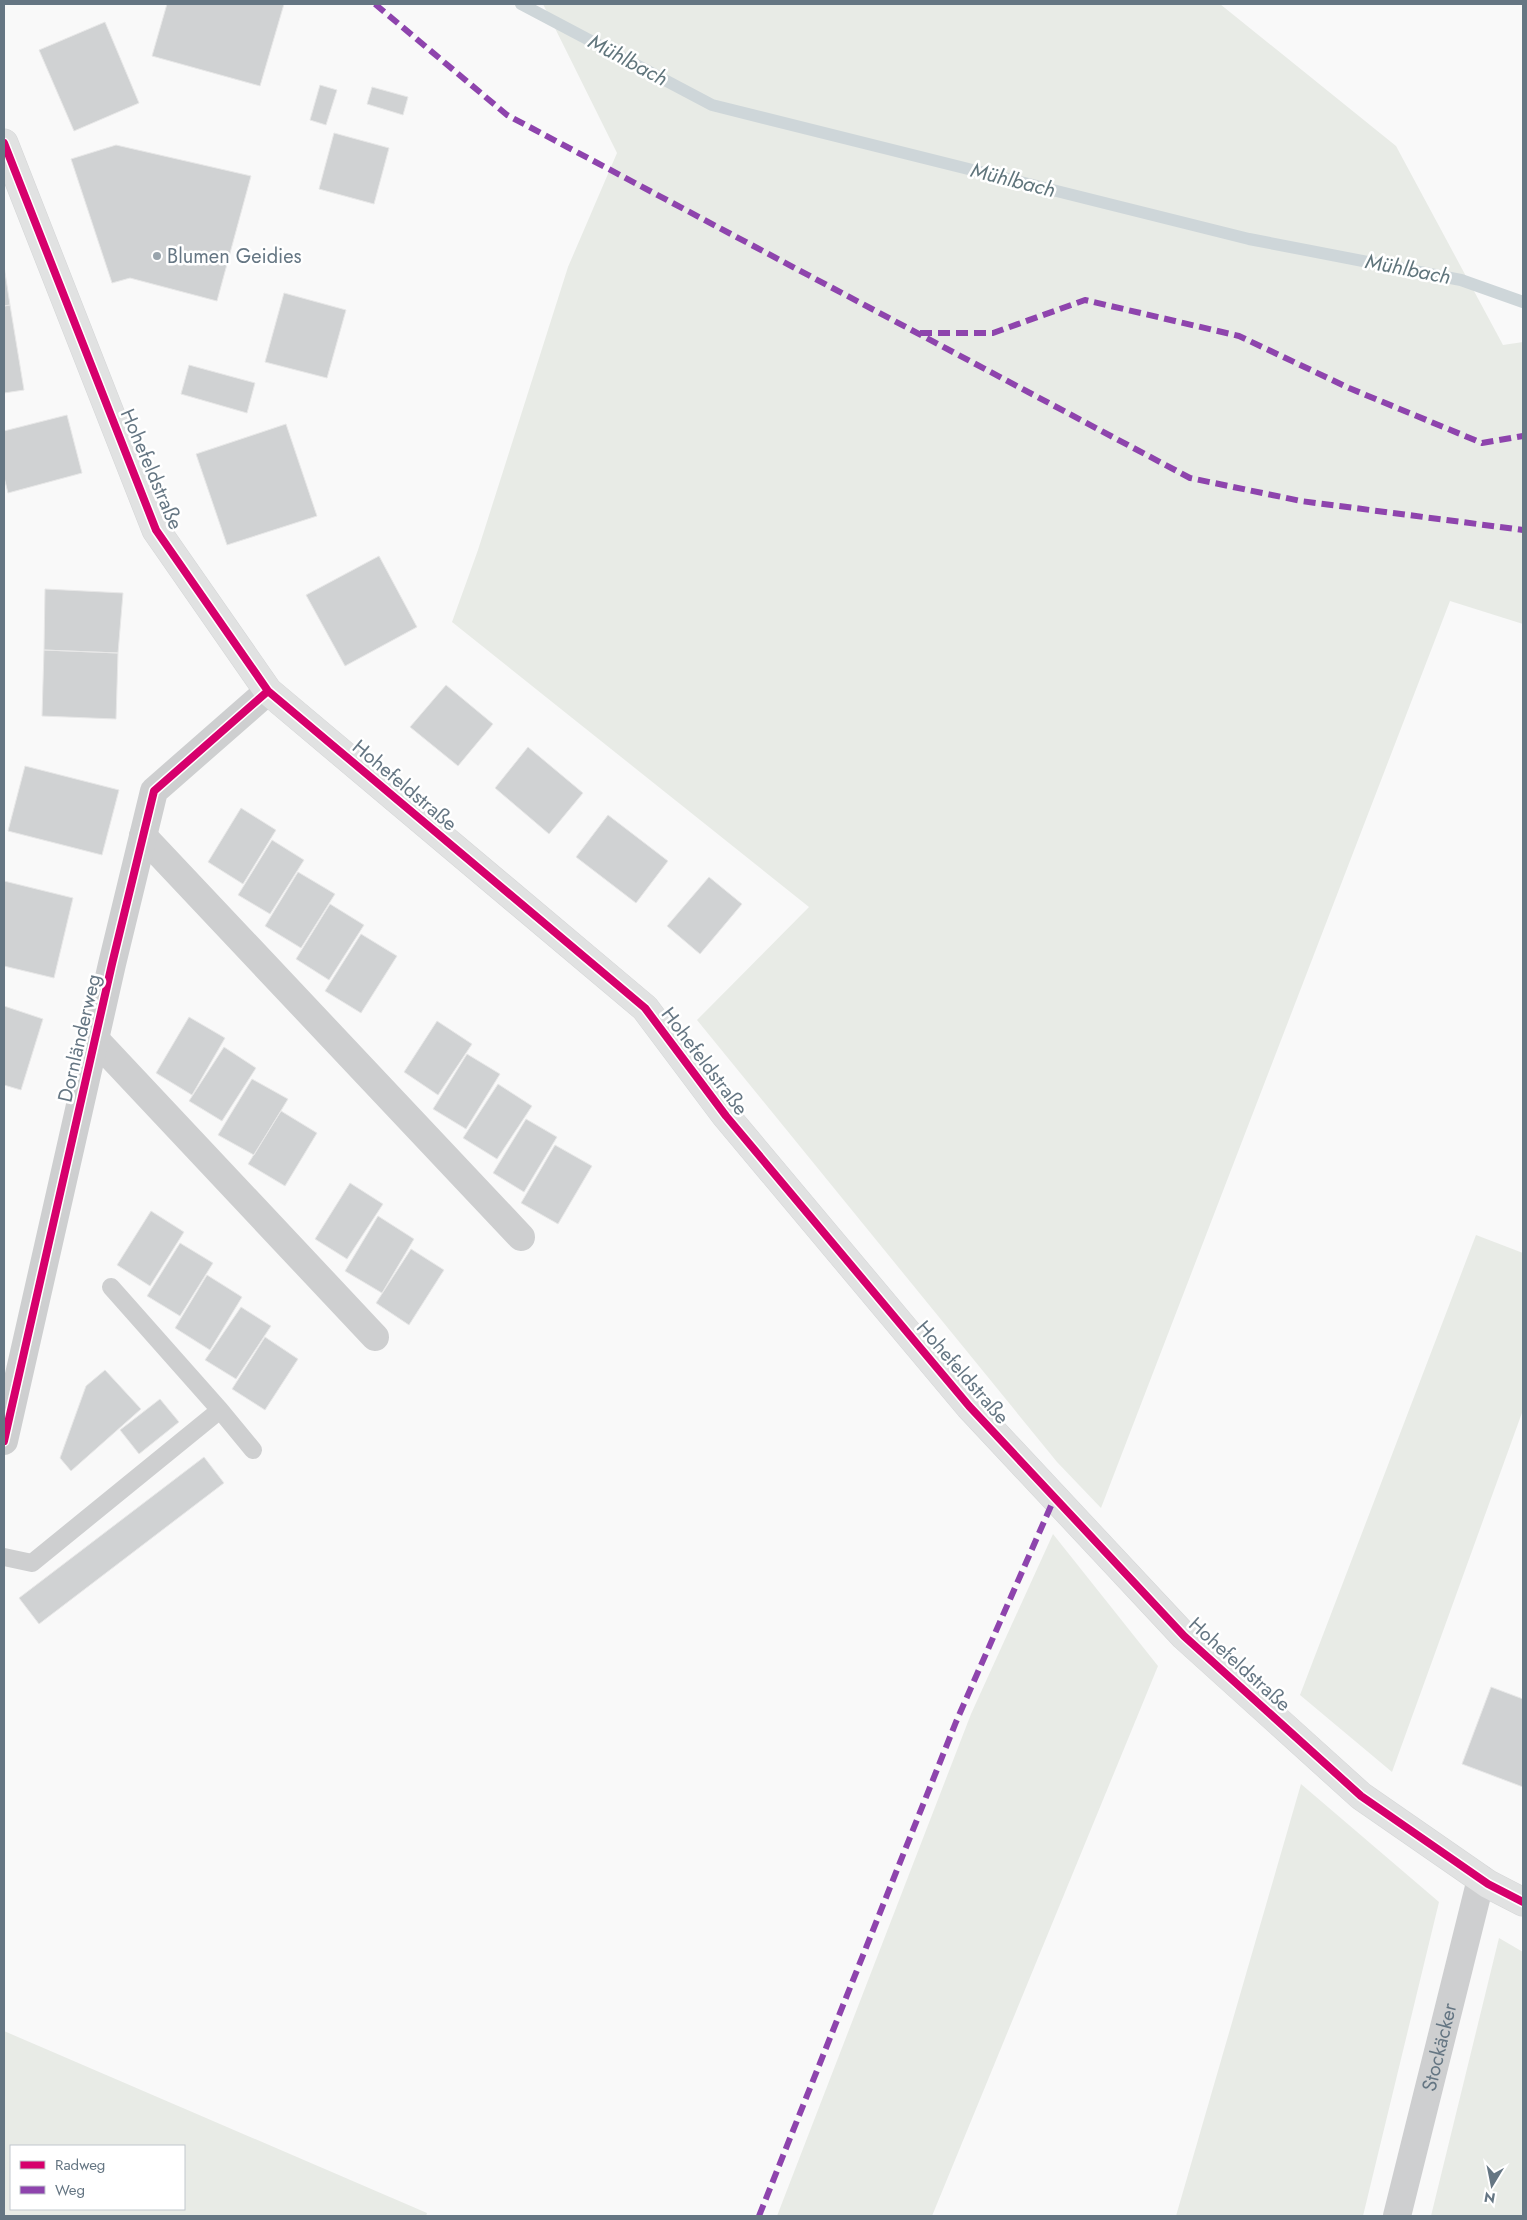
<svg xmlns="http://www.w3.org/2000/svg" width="1527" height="2220" font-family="Jost,sans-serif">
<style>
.green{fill:#e8ebe6;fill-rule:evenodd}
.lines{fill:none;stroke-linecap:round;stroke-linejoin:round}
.stream{stroke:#ced6d9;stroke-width:12}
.building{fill:#d0d2d3;stroke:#e8e8e8}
.secondary-casing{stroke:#d5d6d7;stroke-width:29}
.lane{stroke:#cecfd0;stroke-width:18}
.street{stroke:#cecfd0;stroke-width:28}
.secondary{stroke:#e1e2e2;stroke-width:28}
.quiet{stroke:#8e44ad;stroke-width:6;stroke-dasharray:12 6;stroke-linecap:butt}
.cycleway-casing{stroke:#fff;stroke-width:11}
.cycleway{stroke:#d6006c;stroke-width:8}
.poi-dot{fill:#99a4ac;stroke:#fff;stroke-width:2}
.labels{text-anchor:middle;stroke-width:5;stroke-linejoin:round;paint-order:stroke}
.poi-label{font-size:20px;fill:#657683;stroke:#fff;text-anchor:start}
.street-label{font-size:20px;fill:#657683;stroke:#fff}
.water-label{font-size:21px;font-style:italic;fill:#60757c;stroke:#fff}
</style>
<rect width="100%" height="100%" fill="#f9f9f9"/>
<!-- green -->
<path class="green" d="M 543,4 L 1220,4 L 1396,146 L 1503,345 L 1523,342 L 1523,624 L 1450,601 L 1101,1508 L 1057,1462 L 697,1020 L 809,907 L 452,622 L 478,550 L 568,267 L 617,153 Z
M 1476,1235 L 1523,1253 L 1523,1410 L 1392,1772 L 1300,1695 Z
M 1053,1534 L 1158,1666 L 932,2216 L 777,2216 L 971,1714 Z
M 1301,1784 L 1439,1902 L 1363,2216 L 1176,2216 Z
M 1499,1938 L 1523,1952 L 1523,2216 L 1431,2216 Z
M 4,2031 L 427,2213 L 426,2216 L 4,2216 ZM 11,2146 L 184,2146 L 184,2209 L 11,2209 Z"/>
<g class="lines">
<!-- stream -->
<path class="stream" d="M 521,4 L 712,105 L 1249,239 L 1461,280 L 1523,302"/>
</g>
<!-- building -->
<path class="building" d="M 167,4 L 284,4 L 260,86 L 152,56 Z
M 105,22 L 139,103 L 74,131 L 39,50 Z
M 320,85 L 337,90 L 326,125 L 310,120 Z
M 372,87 L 408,97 L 403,115 L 367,104 Z
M 334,133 L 389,148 L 374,204 L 319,189 Z
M 116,145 L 251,176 L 217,301 L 130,278 L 112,283 L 71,159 Z
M 4,266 L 10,305 L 4,306 Z
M 284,293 L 346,310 L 327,378 L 265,362 Z
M 10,305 L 24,390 L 4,393 L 4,306 Z
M 189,365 L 255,383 L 247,413 L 181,394 Z
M 67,415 L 82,473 L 8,493 L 4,477 L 4,431 Z
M 286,424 L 317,516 L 227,545 L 196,454 Z
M 379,556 L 417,627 L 345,666 L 306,595 Z
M 45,589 L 123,593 L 118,653 L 44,650 Z
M 44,650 L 118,653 L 116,719 L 42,716 Z
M 446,685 L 493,724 L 458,766 L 410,727 Z
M 528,747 L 583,793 L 549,834 L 495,788 Z
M 25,766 L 119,790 L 102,855 L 8,831 Z
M 241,808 L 276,830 L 243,884 L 208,862 Z
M 608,815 L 668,861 L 636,903 L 576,857 Z
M 272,840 L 304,860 L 270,914 L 238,895 Z
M 298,872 L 335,894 L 301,948 L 265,926 Z
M 709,877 L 742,904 L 700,954 L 667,926 Z
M 4,881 L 73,898 L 54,978 L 4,966 Z
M 330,904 L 364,925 L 329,980 L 296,959 Z
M 361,934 L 397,956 L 361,1013 L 325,991 Z
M 4,1006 L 43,1019 L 21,1090 L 4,1085 Z
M 189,1017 L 225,1038 L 192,1095 L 156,1073 Z
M 437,1021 L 472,1044 L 438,1095 L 404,1072 Z
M 224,1047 L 256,1068 L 222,1121 L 189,1101 Z
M 467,1054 L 500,1074 L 466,1129 L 433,1109 Z
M 252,1079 L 288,1099 L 254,1155 L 218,1135 Z
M 498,1084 L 532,1106 L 497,1159 L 463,1138 Z
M 281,1111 L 317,1133 L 285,1186 L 248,1164 Z
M 526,1119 L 557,1137 L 524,1192 L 493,1173 Z
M 555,1145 L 592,1166 L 558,1224 L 521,1203 Z
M 350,1183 L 383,1204 L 347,1259 L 315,1239 Z
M 151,1211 L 184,1232 L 150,1286 L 117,1265 Z
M 378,1216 L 414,1239 L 382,1293 L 345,1271 Z
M 180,1243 L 213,1263 L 180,1316 L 147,1296 Z
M 411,1249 L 444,1270 L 409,1325 L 376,1303 Z
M 207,1275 L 242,1297 L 210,1350 L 175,1328 Z
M 241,1307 L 271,1326 L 236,1379 L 205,1360 Z
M 265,1337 L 298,1359 L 265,1410 L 232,1389 Z
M 105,1370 L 141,1409 L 71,1471 L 60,1458 L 86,1386 Z
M 160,1399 L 179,1422 L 139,1454 L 120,1430 Z
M 204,1457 L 224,1483 L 39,1624 L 19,1598 Z
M 1491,1687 L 1523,1699 L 1523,1787 L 1462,1764 Z"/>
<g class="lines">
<defs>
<path id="secondary" d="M 4,143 L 156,530 L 268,691 L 645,1008 L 726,1116 L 969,1406 L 1184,1636 L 1361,1796 L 1488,1884 L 1523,1902"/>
</defs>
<!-- secondary casing -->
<use href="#secondary" class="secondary-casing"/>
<!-- lane -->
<path class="lane" d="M 111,1287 L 220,1410 L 253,1450
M 4,1557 L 32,1563 L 220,1410"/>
<!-- street -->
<g class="street">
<path d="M 143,836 L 521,1237"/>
<path d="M 95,1039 L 375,1337"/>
<path d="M 4,1441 L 112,964 L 154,791 L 268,691"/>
<path id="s1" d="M 1397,2216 L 1481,1879"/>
</g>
<!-- secondary -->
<use href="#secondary" class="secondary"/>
<!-- quiet -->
<path class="quiet" d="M 375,4 L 507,115 L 1190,478 L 1301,501 L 1523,530
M 920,333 L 993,333 L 1085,300 L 1239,336 L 1349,388 L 1482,443 L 1523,436
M 759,2216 L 956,1722 L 1054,1499"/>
<defs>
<path id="cycleway" d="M 4,143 L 156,530 L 268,691 L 645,1008 L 726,1116 L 969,1406 L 1184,1636 L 1361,1796 L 1488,1884 L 1523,1902
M 4,1441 L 112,964 L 154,791 L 268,691"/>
</defs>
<!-- cycleway casing -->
<use href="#cycleway" class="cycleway-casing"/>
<!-- cycleway -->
<use href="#cycleway" class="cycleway"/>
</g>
<!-- markers -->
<circle class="poi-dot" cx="157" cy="256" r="5"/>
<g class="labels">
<!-- poi labels -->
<g class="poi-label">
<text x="167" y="263">Blumen Geidies</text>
</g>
<!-- street labels -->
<g class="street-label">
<text transform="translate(152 469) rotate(67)" y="7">Hohefeldstraße</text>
<text transform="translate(405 785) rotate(40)" y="7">Hohefeldstraße</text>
<text transform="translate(79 1038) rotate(-77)" y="7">Dornländerweg</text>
<text transform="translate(705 1061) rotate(53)" y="7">Hohefeldstraße</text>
<text transform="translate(963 1372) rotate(49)" y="7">Hohefeldstraße</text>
<text transform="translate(1240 1664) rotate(42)" y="7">Hohefeldstraße</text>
<text dy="7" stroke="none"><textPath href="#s1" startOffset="174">Stockäcker</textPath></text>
</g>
<!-- water labels -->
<g class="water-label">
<text transform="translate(628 60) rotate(28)" y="7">Mühlbach</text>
<text transform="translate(1013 180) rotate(14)" y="7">Mühlbach</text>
<text transform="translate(1408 269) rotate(11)" y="7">Mühlbach</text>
</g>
</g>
<!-- border -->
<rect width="1527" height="2220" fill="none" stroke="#657683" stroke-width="10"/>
<!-- legend -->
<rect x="10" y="2145" width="175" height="65" fill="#ffffff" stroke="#c1c8cd"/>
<rect x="20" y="2161" width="25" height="8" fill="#d6006c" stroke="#c1c8cd"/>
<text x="55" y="2170" font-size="15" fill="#657683">Radweg</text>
<rect x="20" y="2186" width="25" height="8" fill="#8e44ad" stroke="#c1c8cd"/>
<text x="55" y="2195" font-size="15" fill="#657683">Weg</text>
<!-- north arrow -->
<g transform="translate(1492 2185) rotate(190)" stroke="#ffffff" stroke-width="4" paint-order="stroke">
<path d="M0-4L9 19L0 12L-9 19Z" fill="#657683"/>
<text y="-8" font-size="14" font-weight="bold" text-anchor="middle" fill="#657683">N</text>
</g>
</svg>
